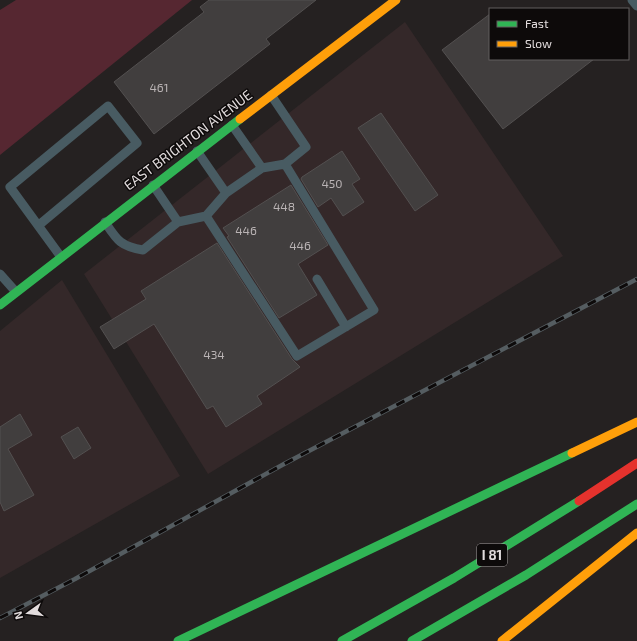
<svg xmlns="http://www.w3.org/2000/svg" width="637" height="641" font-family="'Exo 2',sans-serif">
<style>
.built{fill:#342829}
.green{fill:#562731}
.building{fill:#413e3e;stroke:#535050}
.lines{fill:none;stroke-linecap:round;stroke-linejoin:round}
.lane{stroke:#485b62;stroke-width:9}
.fast{stroke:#30b455;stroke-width:9}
.slow{stroke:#ff9f0a;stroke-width:9}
.jam{stroke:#e5322d;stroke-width:9}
.rail-casing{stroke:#555d61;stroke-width:4.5}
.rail{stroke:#0d0a0a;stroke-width:3;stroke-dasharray:9;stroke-linecap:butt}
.labels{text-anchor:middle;stroke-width:3;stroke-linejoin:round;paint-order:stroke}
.number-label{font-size:12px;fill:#bab4b5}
.shield{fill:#0d0a0a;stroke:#a29d9e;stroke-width:1}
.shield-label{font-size:13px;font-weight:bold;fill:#e2dcdd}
.street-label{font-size:14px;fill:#e2dcdd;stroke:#0d0a0a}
</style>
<rect width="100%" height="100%" fill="#252121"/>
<!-- built -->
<path class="built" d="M 405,22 L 563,256 L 208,474 L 84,274 Z
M 62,280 L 180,476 L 0,578 L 0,331 Z"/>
<!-- green -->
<path class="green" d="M 16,0 L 192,0 L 0,155 L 0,10 Z"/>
<!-- building -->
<path class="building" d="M 209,0 L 316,0 L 266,39 L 270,44 L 154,134 L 114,82 L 204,12 L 200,7 Z
M 490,14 L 490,59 L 594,59 L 503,129 L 442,50 Z
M 381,113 L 438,195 L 415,211 L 358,128 Z
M 342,151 L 360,179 L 352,184 L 364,202 L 343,216 L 331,198 L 318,207 L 301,179 L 302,177 Z
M 291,185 L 328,245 L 298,264 L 317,295 L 279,318 L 227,237 L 229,236 L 223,228 Z
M 217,243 L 292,359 L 300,367 L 257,396 L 262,404 L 226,427 L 213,406 L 207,409 L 154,324 L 114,349 L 100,327 L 146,299 L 141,291 Z
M 20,414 L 32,435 L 8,449 L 34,495 L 4,511 L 0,502 L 0,427 Z
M 78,427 L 91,448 L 74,459 L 61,437 Z"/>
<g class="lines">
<!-- lane -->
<path class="lane" d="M 632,0 L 637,6
M 197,151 L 226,193 L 262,168 L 232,125
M 262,168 L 285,164 L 306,147 L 271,95
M 153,185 L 178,222 L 206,216
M 226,193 L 206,216 L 297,356 L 374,310 L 285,164
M 105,222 C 117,240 120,246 143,250 L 178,222
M 39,225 L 137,143 L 108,106 L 10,187 L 61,257
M 0,274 L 16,292
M 317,279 L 346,327"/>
<!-- fast -->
<path class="fast" d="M 0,305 L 240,119
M 178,641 L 572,453
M 342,641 L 454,578 L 579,501
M 412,641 L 526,575 L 637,504"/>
<!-- slow -->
<path class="slow" d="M 240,119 L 396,0
M 572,453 L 637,422
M 502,641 L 637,533"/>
<!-- jam -->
<path class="jam" d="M 579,501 L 637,463"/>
<defs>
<path id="rail" d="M 0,618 L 75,579 L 284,464 L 637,279"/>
</defs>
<!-- rail casing -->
<use href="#rail" class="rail-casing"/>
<!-- rail -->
<use href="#rail" class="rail"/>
</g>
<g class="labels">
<!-- number labels -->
<g class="number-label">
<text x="159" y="92">461</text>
<text x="332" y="188">450</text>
<text x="284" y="211">448</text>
<text x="246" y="235">446</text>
<text x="300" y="250">446</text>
<text x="214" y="359">434</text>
</g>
<!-- shield labels -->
<rect class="shield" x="477" y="544" width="30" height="22" rx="3"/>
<g class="shield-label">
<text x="492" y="560">I 81</text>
</g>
<!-- street labels -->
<g class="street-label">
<text transform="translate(188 140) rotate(-37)" y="5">EAST BRIGHTON AVENUE</text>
</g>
</g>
<!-- legend -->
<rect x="489" y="8" width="140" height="52" fill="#0d0a0a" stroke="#625e5e"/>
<rect x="497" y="21" width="20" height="6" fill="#30b455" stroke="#625e5e"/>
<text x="525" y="28" font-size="12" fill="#e2dcdd">Fast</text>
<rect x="497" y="41" width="20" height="6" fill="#ff9f0a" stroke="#625e5e"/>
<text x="525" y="48" font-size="12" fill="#e2dcdd">Slow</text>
<!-- north arrow -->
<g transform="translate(28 613) rotate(256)" stroke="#0d0a0a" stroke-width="3" paint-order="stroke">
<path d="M0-3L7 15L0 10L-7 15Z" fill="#e2dcdd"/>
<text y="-6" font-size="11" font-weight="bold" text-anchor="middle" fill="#e2dcdd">N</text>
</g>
</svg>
